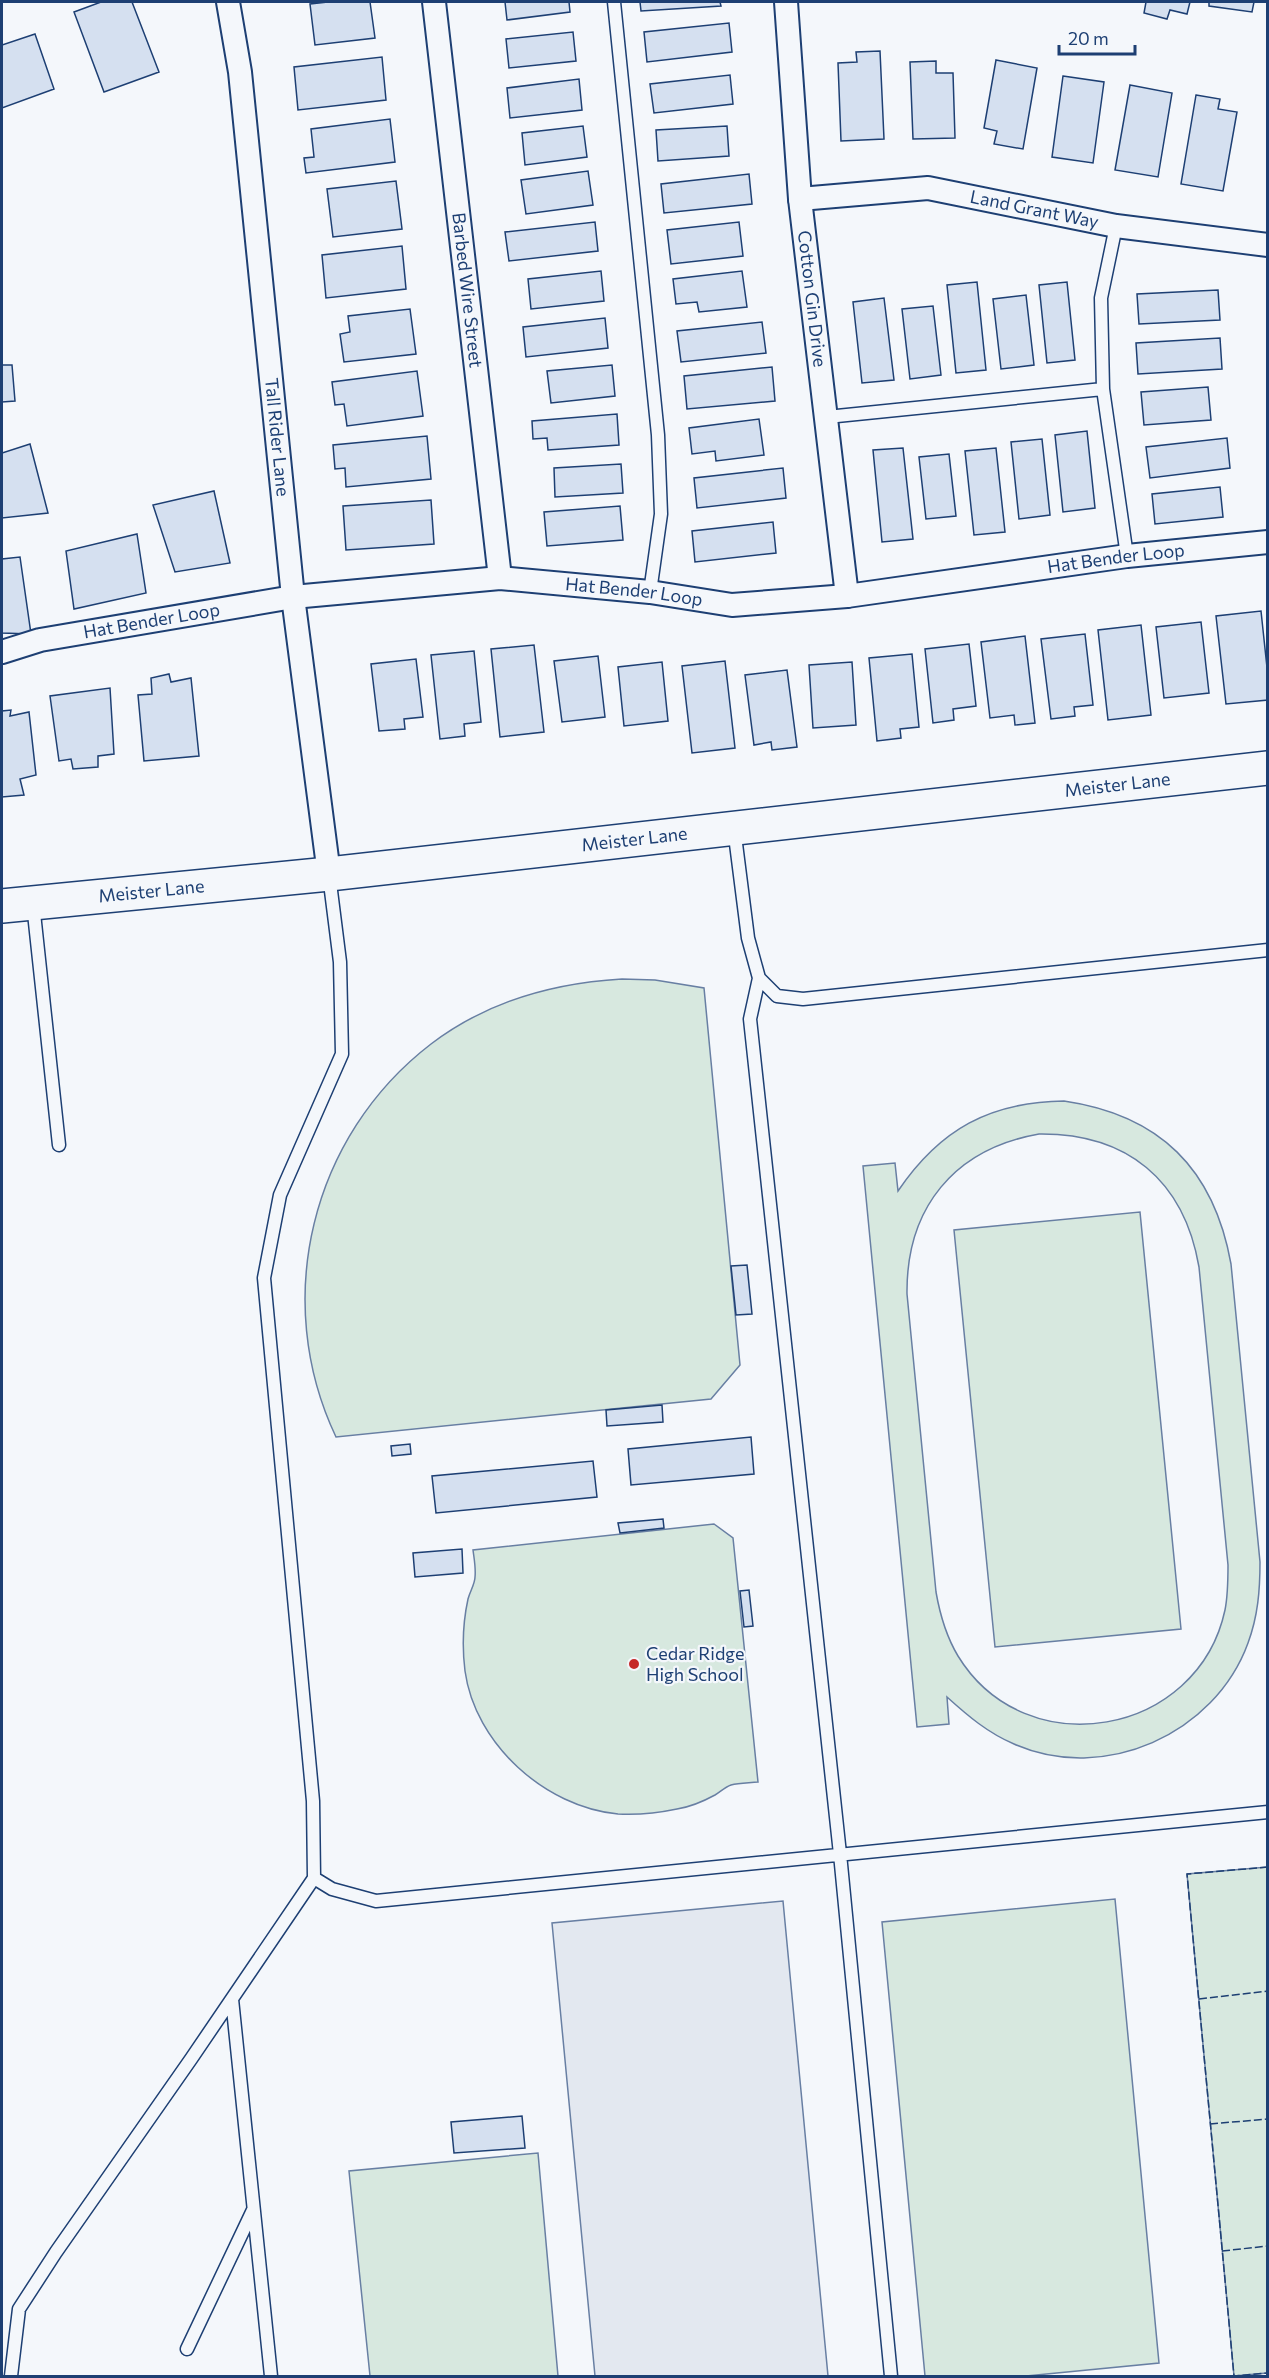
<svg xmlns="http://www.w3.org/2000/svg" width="1269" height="2378" font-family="Commissioner,sans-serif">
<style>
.green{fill:#d7e8df;stroke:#687fa3;stroke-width:1.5;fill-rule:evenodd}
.parking{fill:#e3e8f0;stroke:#687fa3;stroke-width:1.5}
.building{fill:#d5e0f0;stroke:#1d3f73;stroke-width:1.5}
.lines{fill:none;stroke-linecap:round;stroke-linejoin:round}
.lane-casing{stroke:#1d3f73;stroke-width:15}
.street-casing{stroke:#1d3f73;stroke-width:26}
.secondary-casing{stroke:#1d3f73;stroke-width:36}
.lane{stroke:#f4f7fb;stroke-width:12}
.street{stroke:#f4f7fb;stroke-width:22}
.secondary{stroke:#f4f7fb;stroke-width:33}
.fence{stroke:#1d3f73;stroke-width:1.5;stroke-dasharray:8 3;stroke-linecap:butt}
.poi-dot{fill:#c62828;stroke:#f4f7fb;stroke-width:2}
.labels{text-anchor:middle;stroke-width:4.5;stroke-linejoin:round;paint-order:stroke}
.street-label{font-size:18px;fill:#1d3f73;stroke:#f4f7fb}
.poi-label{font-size:18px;fill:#1d3f73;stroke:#f4f7fb;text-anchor:start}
</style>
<rect width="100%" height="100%" fill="#f4f7fb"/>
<!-- green -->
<path class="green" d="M 622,979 L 655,980 L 704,988 L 740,1365 L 711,1399 L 336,1437 C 271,1300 311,1136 431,1044 C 486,1002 554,983 622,979 Z
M 1064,1101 C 1160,1115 1214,1169 1231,1264 L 1260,1562 C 1260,1590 1258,1616 1248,1643 C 1215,1734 1104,1784 1014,1744 C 988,1733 968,1716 947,1697 L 949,1724 L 917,1727 L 863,1166 L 895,1163 L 898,1191 C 940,1129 990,1102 1064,1101 ZM 1039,1134 C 1127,1133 1184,1180 1199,1267 L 1228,1565 C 1228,1580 1228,1595 1225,1610 C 1198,1736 1026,1767 958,1656 C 946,1636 940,1615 936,1592 L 907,1294 C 906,1208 954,1149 1039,1134 Z
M 1140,1212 L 1181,1629 L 995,1647 L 954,1230 Z
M 714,1524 L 733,1538 L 758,1782 C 749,1783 739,1783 731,1785 C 725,1787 720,1792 715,1795 C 704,1801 690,1807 677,1809 C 658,1813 637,1815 618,1814 C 545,1807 475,1744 465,1671 C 462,1647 463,1622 468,1599 C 470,1591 475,1584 475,1577 C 476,1568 474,1558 473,1550 Z
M 1267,1867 L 1267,2373 L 1234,2376 L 1187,1874 Z
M 1115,1899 L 1159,2363 L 1026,2376 L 925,2376 L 882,1922 Z
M 538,2153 L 558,2376 L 370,2376 L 349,2171 Z"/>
<!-- parking -->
<path class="parking" d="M 783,1901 L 828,2376 L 595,2376 L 552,1923 Z"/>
<!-- building -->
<path class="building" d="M 101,2 L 132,2 L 159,72 L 104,92 L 74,12 Z
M 328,2 L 370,2 L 375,38 L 315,45 L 310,4 Z
M 505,2 L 569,2 L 570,12 L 507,20 Z
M 640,2 L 720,2 L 721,6 L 641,11 Z
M 1146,2 L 1190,2 L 1187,14 L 1170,10 L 1167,19 L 1144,13 Z
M 1209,2 L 1254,2 L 1252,12 L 1209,6 Z
M 729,23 L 732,52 L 647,62 L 644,32 Z
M 573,32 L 576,61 L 509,68 L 506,39 Z
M 35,34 L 54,89 L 2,108 L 2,45 Z
M 880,51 L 884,139 L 841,141 L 838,63 L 857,62 L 856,52 Z
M 382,57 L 386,100 L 298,110 L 294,67 Z
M 996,60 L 1037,68 L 1023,149 L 994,144 L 997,131 L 984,128 Z
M 936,61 L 936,73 L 953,73 L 955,138 L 913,139 L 910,62 Z
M 730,75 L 733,104 L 654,113 L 650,84 Z
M 1063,76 L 1104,82 L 1093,163 L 1052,157 Z
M 579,79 L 582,110 L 510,118 L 507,88 Z
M 1130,85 L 1172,93 L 1158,177 L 1115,170 Z
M 1196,95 L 1220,99 L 1218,109 L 1237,112 L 1223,191 L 1181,184 Z
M 390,119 L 395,162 L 306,173 L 304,158 L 314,157 L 311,129 Z
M 583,126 L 587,157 L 525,165 L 522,133 Z
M 727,126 L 729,156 L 658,161 L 656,130 Z
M 588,171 L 593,205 L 526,214 L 521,180 Z
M 749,174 L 752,204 L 664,213 L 661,184 Z
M 396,181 L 402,229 L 333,237 L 327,189 Z
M 595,222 L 598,251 L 509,261 L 505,232 Z
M 739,222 L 743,256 L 671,264 L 667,230 Z
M 402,246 L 406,289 L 326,298 L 322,255 Z
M 601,271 L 604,301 L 531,309 L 528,279 Z
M 742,271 L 747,307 L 699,312 L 697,302 L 676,304 L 673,279 Z
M 977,282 L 986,370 L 956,373 L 947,285 Z
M 1067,282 L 1075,360 L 1047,363 L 1039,285 Z
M 1218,290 L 1220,320 L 1139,324 L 1137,294 Z
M 1026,295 L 1034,365 L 1001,369 L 993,299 Z
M 884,298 L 894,380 L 862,383 L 853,302 Z
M 933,306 L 941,375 L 910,379 L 902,309 Z
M 410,309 L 416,354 L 344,362 L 340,334 L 350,332 L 348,316 Z
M 605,318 L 608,348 L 526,357 L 523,327 Z
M 762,322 L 766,353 L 681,362 L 677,331 Z
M 1220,338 L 1222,369 L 1138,374 L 1136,343 Z
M 2,365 L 12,365 L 15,401 L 2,402 Z
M 612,365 L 615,396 L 551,403 L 547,371 Z
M 772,367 L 775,401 L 687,409 L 684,376 Z
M 417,371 L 423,416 L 347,426 L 344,404 L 335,405 L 332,382 Z
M 1208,387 L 1211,420 L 1144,425 L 1141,392 Z
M 617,414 L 619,445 L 548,450 L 547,438 L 533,439 L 532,421 Z
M 759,419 L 764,455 L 716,461 L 715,451 L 692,454 L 689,428 Z
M 1087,431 L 1095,508 L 1063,512 L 1055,435 Z
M 427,436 L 431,479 L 346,487 L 345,468 L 335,469 L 333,445 Z
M 1227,438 L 1230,468 L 1150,478 L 1146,447 Z
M 1042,439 L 1050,515 L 1019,519 L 1011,442 Z
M 30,444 L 48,513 L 2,518 L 2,453 Z
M 903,448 L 913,539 L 882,542 L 873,450 Z
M 996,448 L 1005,532 L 974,535 L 965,451 Z
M 949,454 L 956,516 L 926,519 L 919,457 Z
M 621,464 L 623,493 L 555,497 L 554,468 Z
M 783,468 L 786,498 L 697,508 L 694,478 Z
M 1220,487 L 1223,517 L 1155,524 L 1152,494 Z
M 214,491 L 230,563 L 175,572 L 153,505 Z
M 431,500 L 434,544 L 346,550 L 343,506 Z
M 620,506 L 623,540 L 547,546 L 544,512 Z
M 773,522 L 776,553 L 695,562 L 692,531 Z
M 137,534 L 146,593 L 74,609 L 66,551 Z
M 20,557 L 31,634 L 2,633 L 2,559 Z
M 1261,611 L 1268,677 L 1268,700 L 1226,704 L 1216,616 Z
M 1201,622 L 1209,693 L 1164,698 L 1156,627 Z
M 1141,625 L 1151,715 L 1108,720 L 1098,630 Z
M 1085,634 L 1093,705 L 1074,707 L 1075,716 L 1051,719 L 1041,639 Z
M 1025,636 L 1035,723 L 1015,725 L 1014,715 L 990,718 L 981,642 Z
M 969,644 L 976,706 L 953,709 L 954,720 L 933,723 L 925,649 Z
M 534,645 L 544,732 L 500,737 L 491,649 Z
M 474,651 L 481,722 L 464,724 L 465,736 L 440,739 L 431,655 Z
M 912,654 L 919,727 L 900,729 L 901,738 L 877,741 L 869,658 Z
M 598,656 L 605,717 L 562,722 L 554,661 Z
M 416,659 L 423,717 L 404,719 L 405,729 L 379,731 L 371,664 Z
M 725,661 L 735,748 L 692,753 L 682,666 Z
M 662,662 L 668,721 L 624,726 L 618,667 Z
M 852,662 L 856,725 L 813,728 L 809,665 Z
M 787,670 L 797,747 L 772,750 L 771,742 L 754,745 L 745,675 Z
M 169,674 L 171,682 L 191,678 L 199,756 L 144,761 L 138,695 L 152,694 L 151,678 Z
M 110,688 L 114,754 L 98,756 L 98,767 L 73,769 L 71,759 L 59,761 L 50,696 Z
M 11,710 L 10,716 L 29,712 L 36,775 L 20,779 L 24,795 L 2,797 L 2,711 Z
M 747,1265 L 752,1314 L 736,1315 L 731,1266 Z
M 662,1405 L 663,1422 L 607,1426 L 606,1410 Z
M 751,1437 L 754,1474 L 631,1485 L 628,1449 Z
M 410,1444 L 411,1454 L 392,1456 L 391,1446 Z
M 593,1461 L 597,1497 L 436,1513 L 432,1476 Z
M 663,1519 L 664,1528 L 620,1533 L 618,1523 Z
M 462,1549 L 463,1573 L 415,1577 L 413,1553 Z
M 749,1590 L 753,1626 L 744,1627 L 740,1591 Z
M 522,2116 L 525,2148 L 454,2153 L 451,2122 Z"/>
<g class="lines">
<defs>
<path id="lane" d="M 614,2 L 658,435 L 661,514 L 650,592
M 1116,226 L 1101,298 L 1103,389 L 1127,556
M 827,417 L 1103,389
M 734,828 L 748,938 L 759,978 L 777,996 L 803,999 L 1268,950
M 33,904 L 59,1145
M 759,978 L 750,1019 L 840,1854 L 891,2376
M 314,1878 L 332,1889 L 376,1901 L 1268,1812
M 232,1999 L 271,2376
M 187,2349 L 253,2210
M 11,2376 L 19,2309 L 56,2252 L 191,2059 L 314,1878 L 313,1801 L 264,1278 L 280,1195 L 342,1054 L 340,962 L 329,875"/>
<g id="street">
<path id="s1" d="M 228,2 L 240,72 L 293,597 L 329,874"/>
<path id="s2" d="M 434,2 L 500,578"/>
<path id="s3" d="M 786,2 L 800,199 L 847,596"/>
<path id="s4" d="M 800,199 L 928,188 L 1116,226 L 1268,245"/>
<path id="s5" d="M 2,652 L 40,640 L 293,597 L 500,578 L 650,592 L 732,605 L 847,596 L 1127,556 L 1268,542"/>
</g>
<g id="secondary">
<path id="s6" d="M 2,906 L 329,874 L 1268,768"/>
</g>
</defs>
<!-- lane casing -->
<use href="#lane" class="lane-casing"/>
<!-- street casing -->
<use href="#street" class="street-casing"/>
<!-- secondary casing -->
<use href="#secondary" class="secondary-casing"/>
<!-- lane -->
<use href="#lane" class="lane"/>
<!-- street -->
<use href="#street" class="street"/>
<!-- secondary -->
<use href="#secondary" class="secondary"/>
<!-- fence -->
<path class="fence" d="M 1268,1867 L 1187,1874 L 1234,2376 L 1268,2373
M 1199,1999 L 1268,1991
M 1210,2124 L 1268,2119
M 1222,2251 L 1268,2246"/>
</g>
<!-- markers -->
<circle class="poi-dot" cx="634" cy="1664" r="6"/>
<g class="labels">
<!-- street labels -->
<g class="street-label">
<text dy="6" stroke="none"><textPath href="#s4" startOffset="237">Land Grant Way</textPath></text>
<text dy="6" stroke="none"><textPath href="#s2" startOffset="290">Barbed Wire Street</textPath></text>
<text dy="6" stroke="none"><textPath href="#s3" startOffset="298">Cotton Gin Drive</textPath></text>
<text dy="6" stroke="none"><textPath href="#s1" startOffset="438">Tall Rider Lane</textPath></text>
<text dy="6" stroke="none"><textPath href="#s5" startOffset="1125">Hat Bender Loop</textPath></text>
<text dy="6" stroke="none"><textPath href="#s5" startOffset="639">Hat Bender Loop</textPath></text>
<text dy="6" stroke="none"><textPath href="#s5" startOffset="153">Hat Bender Loop</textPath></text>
<text dy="6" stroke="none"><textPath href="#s6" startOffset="1122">Meister Lane</textPath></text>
<text dy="6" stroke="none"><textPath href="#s6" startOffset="636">Meister Lane</textPath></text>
<text dy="6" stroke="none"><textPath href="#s6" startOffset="150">Meister Lane</textPath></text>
</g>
<!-- poi labels -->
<g class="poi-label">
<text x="646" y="1660">Cedar Ridge<tspan x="646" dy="21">High School</tspan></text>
</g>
</g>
<!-- border -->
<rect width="1269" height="2378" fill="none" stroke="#1d3f73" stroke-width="6"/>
<!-- scale -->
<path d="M1059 45v9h76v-9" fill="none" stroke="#1d3f73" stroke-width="3"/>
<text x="1068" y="45" font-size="18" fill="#1d3f73" stroke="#f4f7fb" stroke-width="4.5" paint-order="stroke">20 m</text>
</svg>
